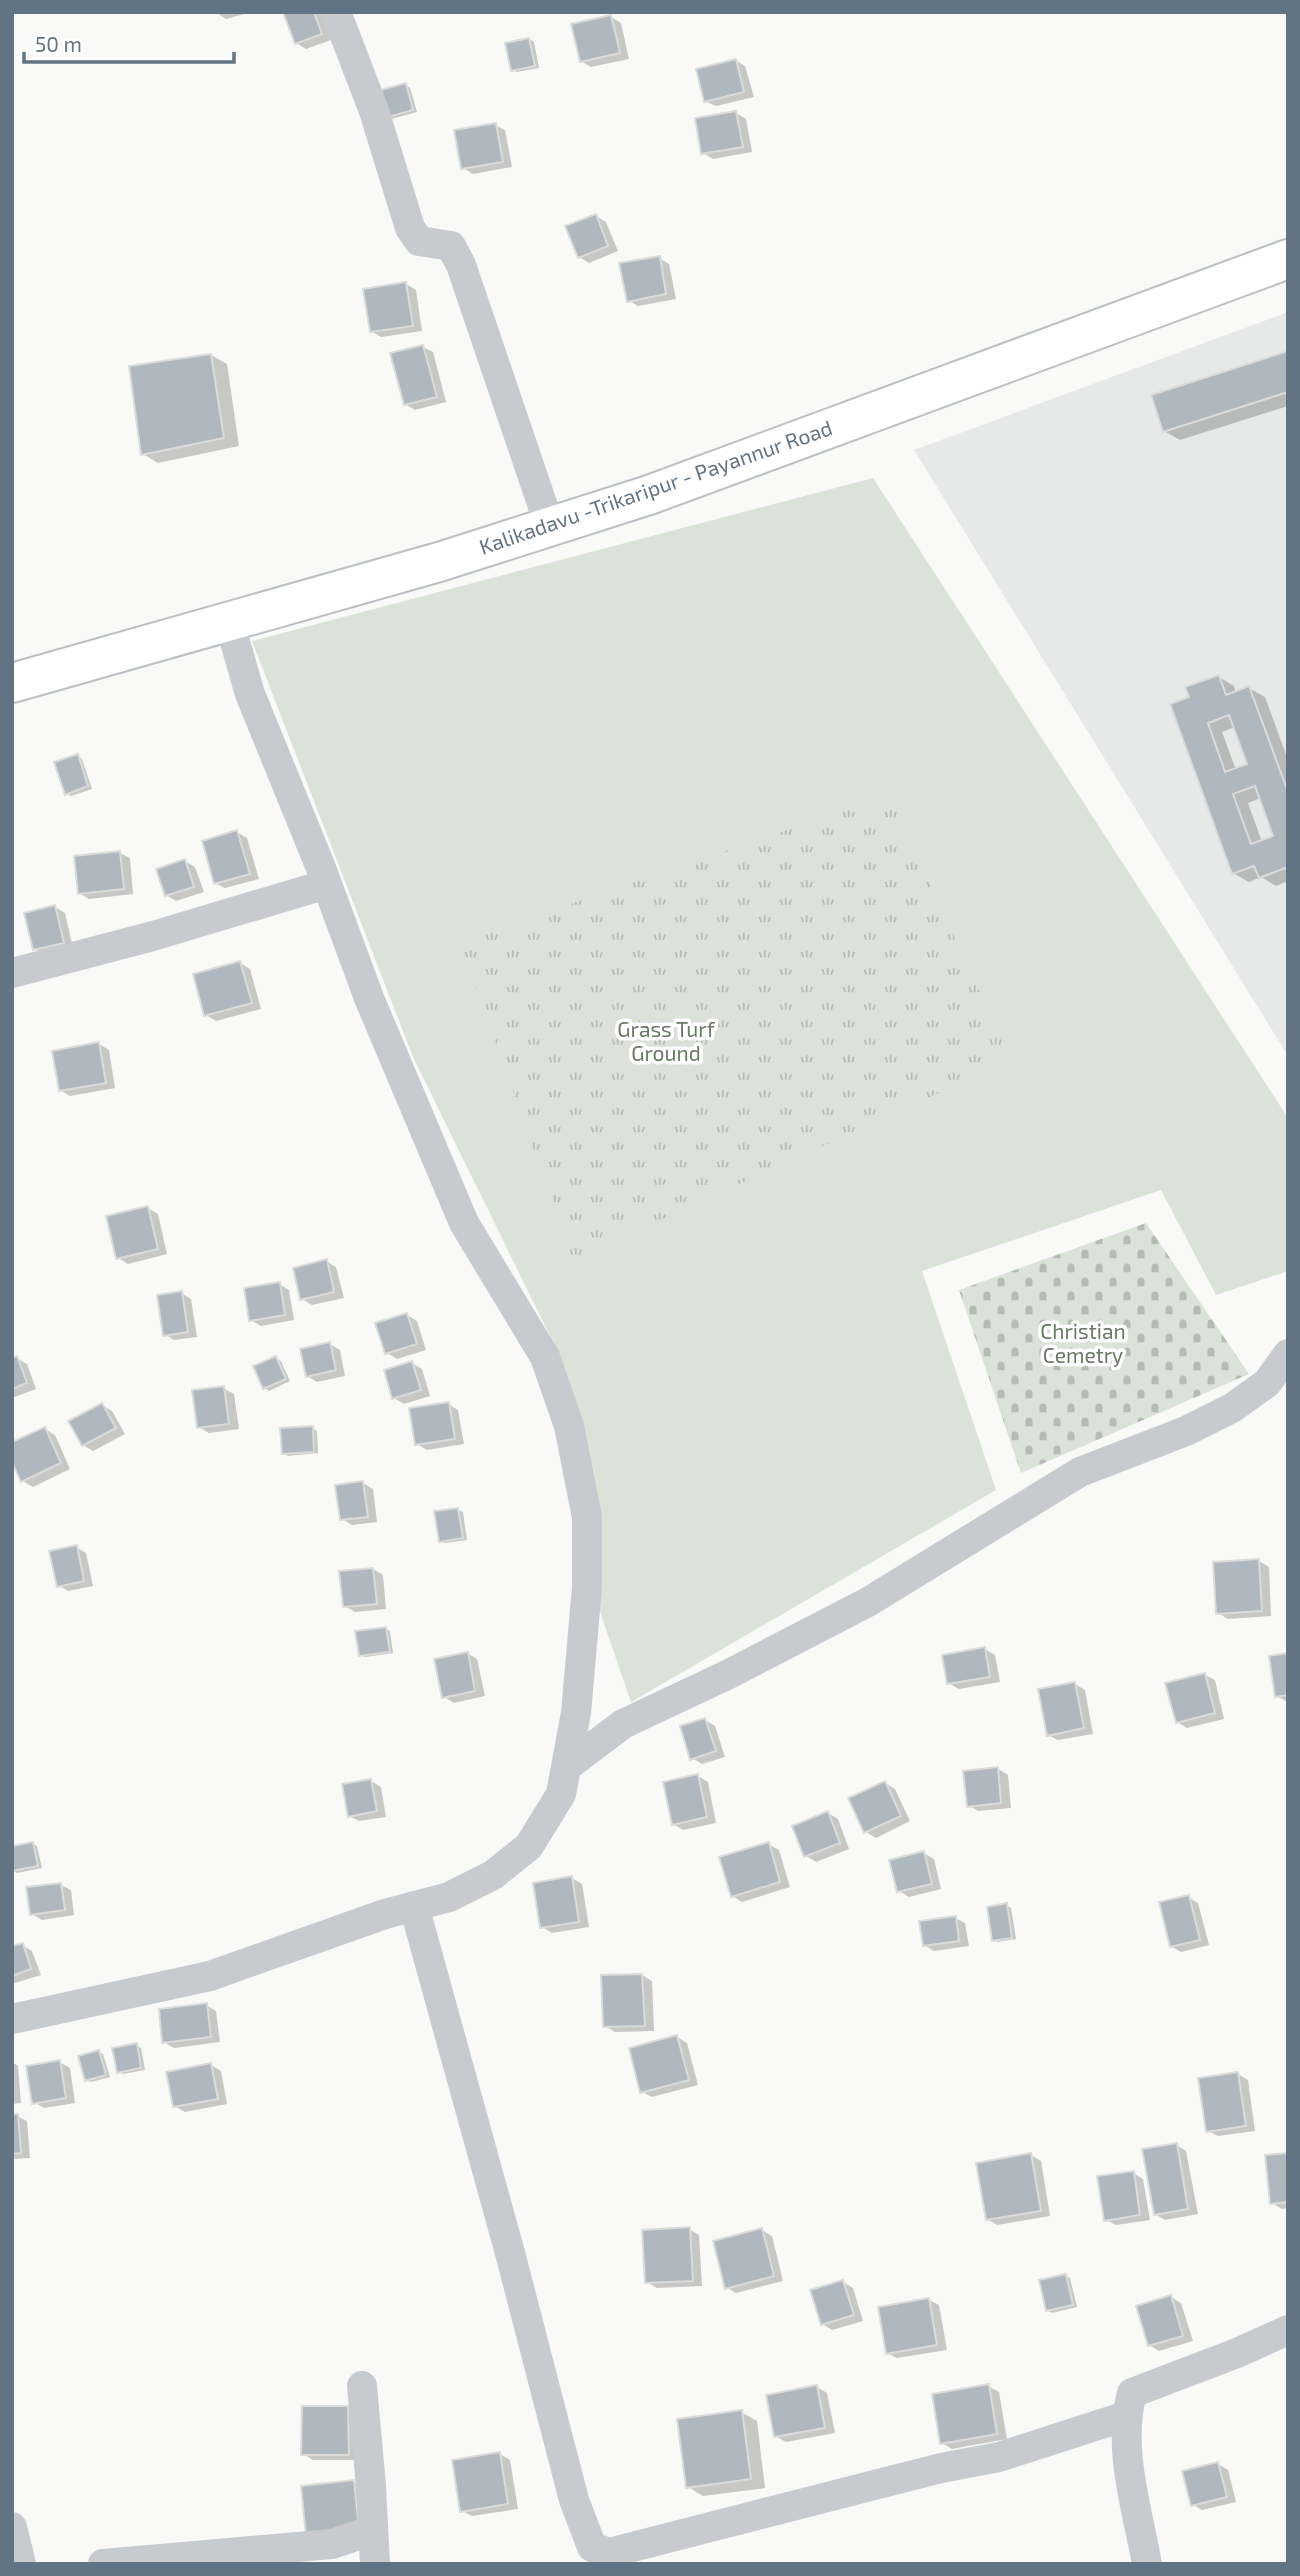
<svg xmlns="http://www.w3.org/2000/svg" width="1300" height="2576" font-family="'Exo 2',sans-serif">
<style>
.built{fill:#e7e8e8}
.grass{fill:#dbe2d7}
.cemetery{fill:url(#cemetery-stones)}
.park{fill:url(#park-tufts)}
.shadow{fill:#0003;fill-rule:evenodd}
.building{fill:#afb8be;stroke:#dbdbd9;stroke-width:2;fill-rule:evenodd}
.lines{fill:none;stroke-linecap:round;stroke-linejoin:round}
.secondary-casing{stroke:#bbc0c5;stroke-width:42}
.minor{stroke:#c7cbcf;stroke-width:30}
.secondary{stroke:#fff;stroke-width:38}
.labels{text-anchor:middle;stroke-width:7;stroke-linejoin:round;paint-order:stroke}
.street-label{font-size:21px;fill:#627484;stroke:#fff}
.park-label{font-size:21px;fill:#667b61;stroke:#fff}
</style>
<defs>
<pattern id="cemetery-stones" width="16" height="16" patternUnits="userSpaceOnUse" patternTransform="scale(1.75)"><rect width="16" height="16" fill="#dbe2d7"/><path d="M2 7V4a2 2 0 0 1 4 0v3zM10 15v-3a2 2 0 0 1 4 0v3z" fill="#b5bcb4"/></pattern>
<pattern id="park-tufts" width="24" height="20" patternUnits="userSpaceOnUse" patternTransform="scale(1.75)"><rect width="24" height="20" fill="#dbe2d7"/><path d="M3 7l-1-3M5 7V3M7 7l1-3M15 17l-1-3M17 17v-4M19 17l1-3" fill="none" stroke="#b5bcb4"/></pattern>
</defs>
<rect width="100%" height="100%" fill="#f9f9f7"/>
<!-- built -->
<path class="built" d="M 1288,312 L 1288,1056 L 914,450 Z"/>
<!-- grass -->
<path class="grass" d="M 873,478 L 1288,1118 L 1288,1271 L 1216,1295 L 1161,1190 L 922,1271 L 996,1490 L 631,1702 L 597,1603 L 594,1472 L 550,1336 L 413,1057 L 252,641 Z"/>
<!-- cemetery -->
<path class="cemetery" d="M 1146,1223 L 1249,1374 L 1021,1473 L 959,1290 Z"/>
<!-- park -->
<path class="park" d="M 889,795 L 1011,1060 L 573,1260 L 460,942 Z"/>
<!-- shadow -->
<path class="shadow" d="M 215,12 L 252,12 L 226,19 Z
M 285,12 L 321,12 L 331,40 L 306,49 L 296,43 Z
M 611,17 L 621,23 L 629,59 L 591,67 L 581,61 Z
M 529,39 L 534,42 L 539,68 L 517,72 L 513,70 Z
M 735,60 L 745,66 L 754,97 L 716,106 L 705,101 Z
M 406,85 L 410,88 L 417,112 L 391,119 L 386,117 Z
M 736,113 L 746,119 L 752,152 L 713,159 L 703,153 Z
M 495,125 L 505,130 L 512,167 L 473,174 L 463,168 Z
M 596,216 L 606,222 L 618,251 L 589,263 L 579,257 Z
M 659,258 L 669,264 L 676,299 L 638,306 L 628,300 Z
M 406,284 L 416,290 L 422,331 L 381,337 L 371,331 Z
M 423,347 L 433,352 L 446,402 L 415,410 L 405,404 Z
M 1288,353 L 1288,406 L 1180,440 L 1164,431 Z
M 211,355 L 227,364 L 239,446 L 158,463 L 143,454 Z
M 1219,677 L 1234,686 L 1236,693 L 1249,688 L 1265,697 L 1288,760 L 1288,881 L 1276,886 L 1261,877 L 1249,882 L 1233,873 L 1192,699 ZM 1235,727 L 1249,765 L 1236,770 L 1222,732 ZM 1261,798 L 1275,837 L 1262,842 L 1248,803 Z
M 78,756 L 82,759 L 92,789 L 71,796 L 66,793 Z
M 237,832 L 247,838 L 259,879 L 225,888 L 215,883 Z
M 120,853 L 130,858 L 133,894 L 89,899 L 79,893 Z
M 185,861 L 195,867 L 204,892 L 176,901 L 166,895 Z
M 55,907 L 65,913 L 73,948 L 45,955 L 35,949 Z
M 240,963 L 250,969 L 261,1009 L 216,1021 L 206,1015 Z
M 99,1044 L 109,1050 L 115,1088 L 70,1096 L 60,1090 Z
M 148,1208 L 158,1214 L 167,1254 L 128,1264 L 118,1258 Z
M 326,1261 L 336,1267 L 344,1298 L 312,1305 L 302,1299 Z
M 279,1284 L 289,1290 L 294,1320 L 261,1326 L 251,1320 Z
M 181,1293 L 191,1299 L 197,1337 L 174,1340 L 164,1334 Z
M 407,1315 L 417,1321 L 426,1350 L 397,1359 L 387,1353 Z
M 330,1344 L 340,1350 L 345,1376 L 317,1382 L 307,1376 Z
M 16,1358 L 27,1364 L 36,1389 L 12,1398 L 12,1360 Z
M 276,1358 L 281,1361 L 290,1381 L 269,1391 L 265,1388 Z
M 412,1363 L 422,1369 L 430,1396 L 404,1404 L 394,1398 Z
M 223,1388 L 234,1394 L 239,1429 L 209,1433 L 199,1427 Z
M 448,1404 L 458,1410 L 464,1444 L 427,1450 L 417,1444 Z
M 102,1405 L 112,1411 L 125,1434 L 93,1451 L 83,1445 Z
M 312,1428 L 317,1431 L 318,1453 L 288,1456 L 283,1453 Z
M 45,1429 L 55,1435 L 70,1469 L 33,1487 L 23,1481 Z
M 363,1483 L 373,1489 L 377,1522 L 352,1525 L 342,1519 Z
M 458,1510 L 463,1512 L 467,1540 L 445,1543 L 441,1541 Z
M 76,1547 L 86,1553 L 93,1586 L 68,1591 L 58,1585 Z
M 1259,1561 L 1269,1567 L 1271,1616 L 1228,1619 L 1218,1613 Z
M 373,1569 L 383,1575 L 386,1609 L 355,1612 L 345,1606 Z
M 386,1629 L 390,1631 L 393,1653 L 365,1657 L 360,1655 Z
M 985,1649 L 995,1655 L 1000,1682 L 959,1689 L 948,1683 Z
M 467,1653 L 477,1659 L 485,1696 L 454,1703 L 444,1697 Z
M 1288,1655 L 1288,1702 L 1287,1702 L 1277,1696 Z
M 1205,1675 L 1215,1680 L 1224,1719 L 1187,1728 L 1177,1722 Z
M 1075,1684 L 1085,1690 L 1093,1734 L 1058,1740 L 1048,1735 Z
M 705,1720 L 715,1726 L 725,1757 L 702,1764 L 692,1758 Z
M 998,1769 L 1008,1775 L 1011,1808 L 978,1811 L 968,1805 Z
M 698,1776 L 708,1782 L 716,1823 L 683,1830 L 673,1824 Z
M 371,1781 L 381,1787 L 386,1817 L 359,1821 L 349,1816 Z
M 885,1783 L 895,1789 L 910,1821 L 876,1838 L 866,1832 Z
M 828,1813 L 838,1819 L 849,1849 L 816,1862 L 806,1856 Z
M 33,1844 L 37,1846 L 42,1868 L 17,1873 L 12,1870 Z
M 768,1844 L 779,1850 L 790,1887 L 742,1902 L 732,1896 Z
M 924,1853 L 934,1859 L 941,1889 L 909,1897 L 899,1891 Z
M 572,1878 L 582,1884 L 589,1927 L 552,1933 L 542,1927 Z
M 61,1885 L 71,1890 L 74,1915 L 42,1920 L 32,1914 Z
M 1188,1897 L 1198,1903 L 1209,1945 L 1181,1952 L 1171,1946 Z
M 1006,1905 L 1011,1908 L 1016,1939 L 998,1942 L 994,1940 Z
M 955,1918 L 965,1923 L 969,1946 L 934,1951 L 924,1945 Z
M 22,1945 L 32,1951 L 41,1975 L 12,1984 L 12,1948 Z
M 642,1975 L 652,1981 L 654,2031 L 615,2032 L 605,2026 Z
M 206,2005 L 216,2011 L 220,2042 L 174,2048 L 164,2042 Z
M 677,2037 L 687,2043 L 698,2085 L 652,2097 L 642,2092 Z
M 136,2045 L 141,2048 L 145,2070 L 123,2074 L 118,2072 Z
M 99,2052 L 103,2054 L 110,2077 L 91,2082 L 87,2080 Z
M 12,2062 L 18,2066 L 21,2103 L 12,2104 Z
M 59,2062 L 70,2068 L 75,2103 L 44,2108 L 34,2102 Z
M 211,2065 L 221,2071 L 227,2104 L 185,2112 L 174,2106 Z
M 1238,2074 L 1248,2080 L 1255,2131 L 1218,2136 L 1208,2131 Z
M 12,2116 L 17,2116 L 27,2121 L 30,2158 L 12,2159 Z
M 1176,2145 L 1186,2151 L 1198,2214 L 1165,2220 L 1155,2214 Z
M 1031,2155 L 1041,2161 L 1050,2216 L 997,2225 L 987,2219 Z
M 1288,2155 L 1288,2208 L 1282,2209 L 1272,2203 Z
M 1133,2173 L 1143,2179 L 1150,2220 L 1116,2225 L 1106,2220 Z
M 689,2229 L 699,2235 L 702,2286 L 657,2288 L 647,2282 Z
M 762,2230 L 772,2236 L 783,2281 L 736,2293 L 726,2287 Z
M 1065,2276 L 1070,2278 L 1077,2307 L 1052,2313 L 1047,2310 Z
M 843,2282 L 853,2288 L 863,2321 L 832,2330 L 822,2324 Z
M 1171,2297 L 1181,2303 L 1193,2341 L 1159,2351 L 1149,2345 Z
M 929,2300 L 939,2305 L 947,2350 L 897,2358 L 887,2353 Z
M 988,2386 L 999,2392 L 1007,2439 L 952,2449 L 942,2443 Z
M 817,2387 L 827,2393 L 835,2433 L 786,2442 L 775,2436 Z
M 348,2408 L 358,2414 L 358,2460 L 313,2460 L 303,2454 Z
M 741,2412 L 757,2421 L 765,2488 L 703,2496 L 688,2487 Z
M 500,2454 L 510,2460 L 518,2509 L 472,2516 L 462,2511 Z
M 1218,2464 L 1228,2470 L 1236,2502 L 1202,2510 L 1192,2504 Z
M 353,2482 L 363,2488 L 368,2535 L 318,2541 Z"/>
<!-- building -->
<path class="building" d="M 283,12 L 314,12 L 322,34 L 295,44 Z
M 611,15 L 620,53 L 580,62 L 571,24 Z
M 529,38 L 535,66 L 511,71 L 505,43 Z
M 736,59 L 744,92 L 704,102 L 696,69 Z
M 406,83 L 413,110 L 385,118 L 377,91 Z
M 736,111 L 743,147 L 701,154 L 695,118 Z
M 496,123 L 503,162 L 461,169 L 454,130 Z
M 596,214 L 608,246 L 578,258 L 565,226 Z
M 660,256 L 666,294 L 627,302 L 619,263 Z
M 406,282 L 413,326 L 370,332 L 363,289 Z
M 423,345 L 437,397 L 404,405 L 390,353 Z
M 1288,351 L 1288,392 L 1163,432 L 1151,395 Z
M 211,354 L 224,438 L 141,455 L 129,366 Z
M 1219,675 L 1226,695 L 1249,686 L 1288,792 L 1288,867 L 1259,878 L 1254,866 L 1232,874 L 1170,704 L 1189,697 L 1185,687 ZM 1229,715 L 1247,764 L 1225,772 L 1208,723 ZM 1255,786 L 1273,836 L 1251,844 L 1233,794 Z
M 78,754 L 88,786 L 65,795 L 54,762 Z
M 237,830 L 250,874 L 214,884 L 202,841 Z
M 120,851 L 124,889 L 78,894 L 74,856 Z
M 185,859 L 194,887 L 165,896 L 156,869 Z
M 55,905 L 64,943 L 33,950 L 24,913 Z
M 240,961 L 252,1003 L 204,1016 L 193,974 Z
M 99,1042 L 106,1083 L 59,1091 L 52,1051 Z
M 148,1206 L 158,1249 L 116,1259 L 106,1216 Z
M 327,1259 L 334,1292 L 300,1300 L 293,1268 Z
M 280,1282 L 285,1315 L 249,1321 L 244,1288 Z
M 182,1291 L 188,1332 L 163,1336 L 157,1295 Z
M 407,1313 L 417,1344 L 385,1354 L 375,1323 Z
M 330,1342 L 336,1370 L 306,1377 L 300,1349 Z
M 17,1356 L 27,1383 L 12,1389 L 12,1358 Z
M 276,1356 L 286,1379 L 263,1389 L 253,1366 Z
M 412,1361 L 421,1390 L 392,1399 L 384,1370 Z
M 224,1386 L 229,1424 L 197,1428 L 192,1390 Z
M 449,1402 L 455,1439 L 415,1445 L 409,1408 Z
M 102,1403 L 116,1428 L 82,1446 L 68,1421 Z
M 313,1426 L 314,1452 L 282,1454 L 280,1428 Z
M 45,1427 L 61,1463 L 21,1482 L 12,1462 L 12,1442 Z
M 363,1481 L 368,1517 L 340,1520 L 335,1485 Z
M 458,1508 L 463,1538 L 439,1542 L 434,1511 Z
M 77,1545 L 84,1581 L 57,1587 L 49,1551 Z
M 1259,1559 L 1262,1611 L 1216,1614 L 1213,1562 Z
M 373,1568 L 377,1604 L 343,1607 L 339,1571 Z
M 386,1627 L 390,1652 L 359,1656 L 355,1631 Z
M 985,1647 L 990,1677 L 947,1684 L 942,1655 Z
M 468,1652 L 475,1691 L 442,1698 L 434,1659 Z
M 1288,1653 L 1288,1695 L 1275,1697 L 1269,1656 Z
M 1205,1673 L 1215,1713 L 1176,1723 L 1165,1683 Z
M 1075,1682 L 1084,1728 L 1047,1736 L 1038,1689 Z
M 705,1718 L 716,1751 L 690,1760 L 680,1726 Z
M 998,1767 L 1001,1803 L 967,1807 L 963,1771 Z
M 698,1774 L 707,1817 L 672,1825 L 663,1782 Z
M 371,1779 L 377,1811 L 348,1817 L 342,1784 Z
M 885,1781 L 901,1816 L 864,1833 L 848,1798 Z
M 828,1811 L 840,1843 L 804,1857 L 792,1826 Z
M 33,1842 L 38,1866 L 12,1871 L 12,1846 Z
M 769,1842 L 780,1882 L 731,1897 L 719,1857 Z
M 924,1851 L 932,1884 L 897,1892 L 889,1860 Z
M 572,1876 L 579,1922 L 540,1928 L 533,1883 Z
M 61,1883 L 65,1910 L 30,1915 L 26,1887 Z
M 1189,1895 L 1200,1940 L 1170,1947 L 1159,1902 Z
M 1007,1903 L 1012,1938 L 992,1941 L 987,1907 Z
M 956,1916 L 959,1941 L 923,1946 L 919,1921 Z
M 23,1943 L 31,1969 L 12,1976 L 12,1946 Z
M 642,1974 L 645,2026 L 603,2027 L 601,1975 Z
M 207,2003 L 211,2037 L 162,2043 L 159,2009 Z
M 677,2035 L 689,2080 L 640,2093 L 629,2048 Z
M 137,2043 L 141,2068 L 117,2073 L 112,2048 Z
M 99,2050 L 106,2075 L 85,2081 L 78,2056 Z
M 60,2060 L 66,2098 L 32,2104 L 26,2066 Z
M 211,2063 L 218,2099 L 173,2107 L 166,2072 Z
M 1238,2072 L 1246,2126 L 1206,2132 L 1198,2078 Z
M 12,2114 L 18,2114 L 21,2153 L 12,2154 Z
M 1177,2143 L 1188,2209 L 1154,2215 L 1142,2149 Z
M 1031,2153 L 1041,2211 L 986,2220 L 976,2163 Z
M 1288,2153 L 1288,2202 L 1270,2204 L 1265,2155 Z
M 1134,2171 L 1140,2215 L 1104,2221 L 1097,2176 Z
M 690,2227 L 693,2281 L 645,2283 L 642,2230 Z
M 762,2228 L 774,2276 L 725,2289 L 713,2241 Z
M 1066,2274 L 1073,2305 L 1046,2311 L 1039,2280 Z
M 843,2280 L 854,2315 L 821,2325 L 810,2290 Z
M 1171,2295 L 1183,2336 L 1148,2346 L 1136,2306 Z
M 929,2298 L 937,2345 L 886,2354 L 878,2307 Z
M 989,2384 L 997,2434 L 940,2444 L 932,2394 Z
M 817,2385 L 825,2428 L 774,2437 L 766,2395 Z
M 302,2406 L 348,2406 L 349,2455 L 301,2455 Z
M 742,2410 L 751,2479 L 686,2488 L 677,2419 Z
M 500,2452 L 508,2504 L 460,2512 L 452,2460 Z
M 1218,2462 L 1227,2497 L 1191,2506 L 1182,2471 Z
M 354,2480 L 359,2530 L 306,2536 L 301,2486 Z"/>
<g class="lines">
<defs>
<path id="secondary" d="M 12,683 L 439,562 L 649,495 L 1288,259"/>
</defs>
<!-- secondary casing -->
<use href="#secondary" class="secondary-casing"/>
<!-- minor -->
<path class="minor" d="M 336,12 L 374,111 L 410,228 L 419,241 L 451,246 L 461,265 L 550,527
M 12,973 L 153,936 L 327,884
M 566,1767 L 623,1724 L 729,1674 L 868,1602 L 1080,1472 L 1186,1431 L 1232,1408 L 1267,1383 L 1288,1354
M 414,1906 L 510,2253 L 574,2500 L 592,2547 L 609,2553 L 941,2468 L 999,2457 L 1126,2416
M 12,2019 L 210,1976 L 385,1914 L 449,1897 L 493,1875 L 529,1846 L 561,1794 L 576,1713 L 587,1587 L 587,1517 L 569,1426 L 545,1357 L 464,1223 L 369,998 L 321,868 L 250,694 L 229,621
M 362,2386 L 371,2486 L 375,2564
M 12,2527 L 21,2564
M 103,2564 L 332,2544 L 373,2530
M 1147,2564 C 1137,2508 1117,2448 1132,2393 L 1237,2353 L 1288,2330"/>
<!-- secondary -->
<use href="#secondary" class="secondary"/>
</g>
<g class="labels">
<!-- street labels -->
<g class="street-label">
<text transform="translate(656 488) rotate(-19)" y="7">Kalikadavu -Trikaripur - Payannur Road</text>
</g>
<!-- park labels -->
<g class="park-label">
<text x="666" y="1037">Grass Turf<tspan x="666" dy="24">Ground</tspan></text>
<text x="1083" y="1339">Christian<tspan x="1083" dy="24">Cemetry</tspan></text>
</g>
</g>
<!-- border -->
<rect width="1300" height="2576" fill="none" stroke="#627484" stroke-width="28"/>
<!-- scale -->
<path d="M24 52v10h210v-10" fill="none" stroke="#627484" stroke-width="3.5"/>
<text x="35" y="52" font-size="21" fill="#627484" stroke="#ffffff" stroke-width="5" paint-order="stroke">50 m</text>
</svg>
